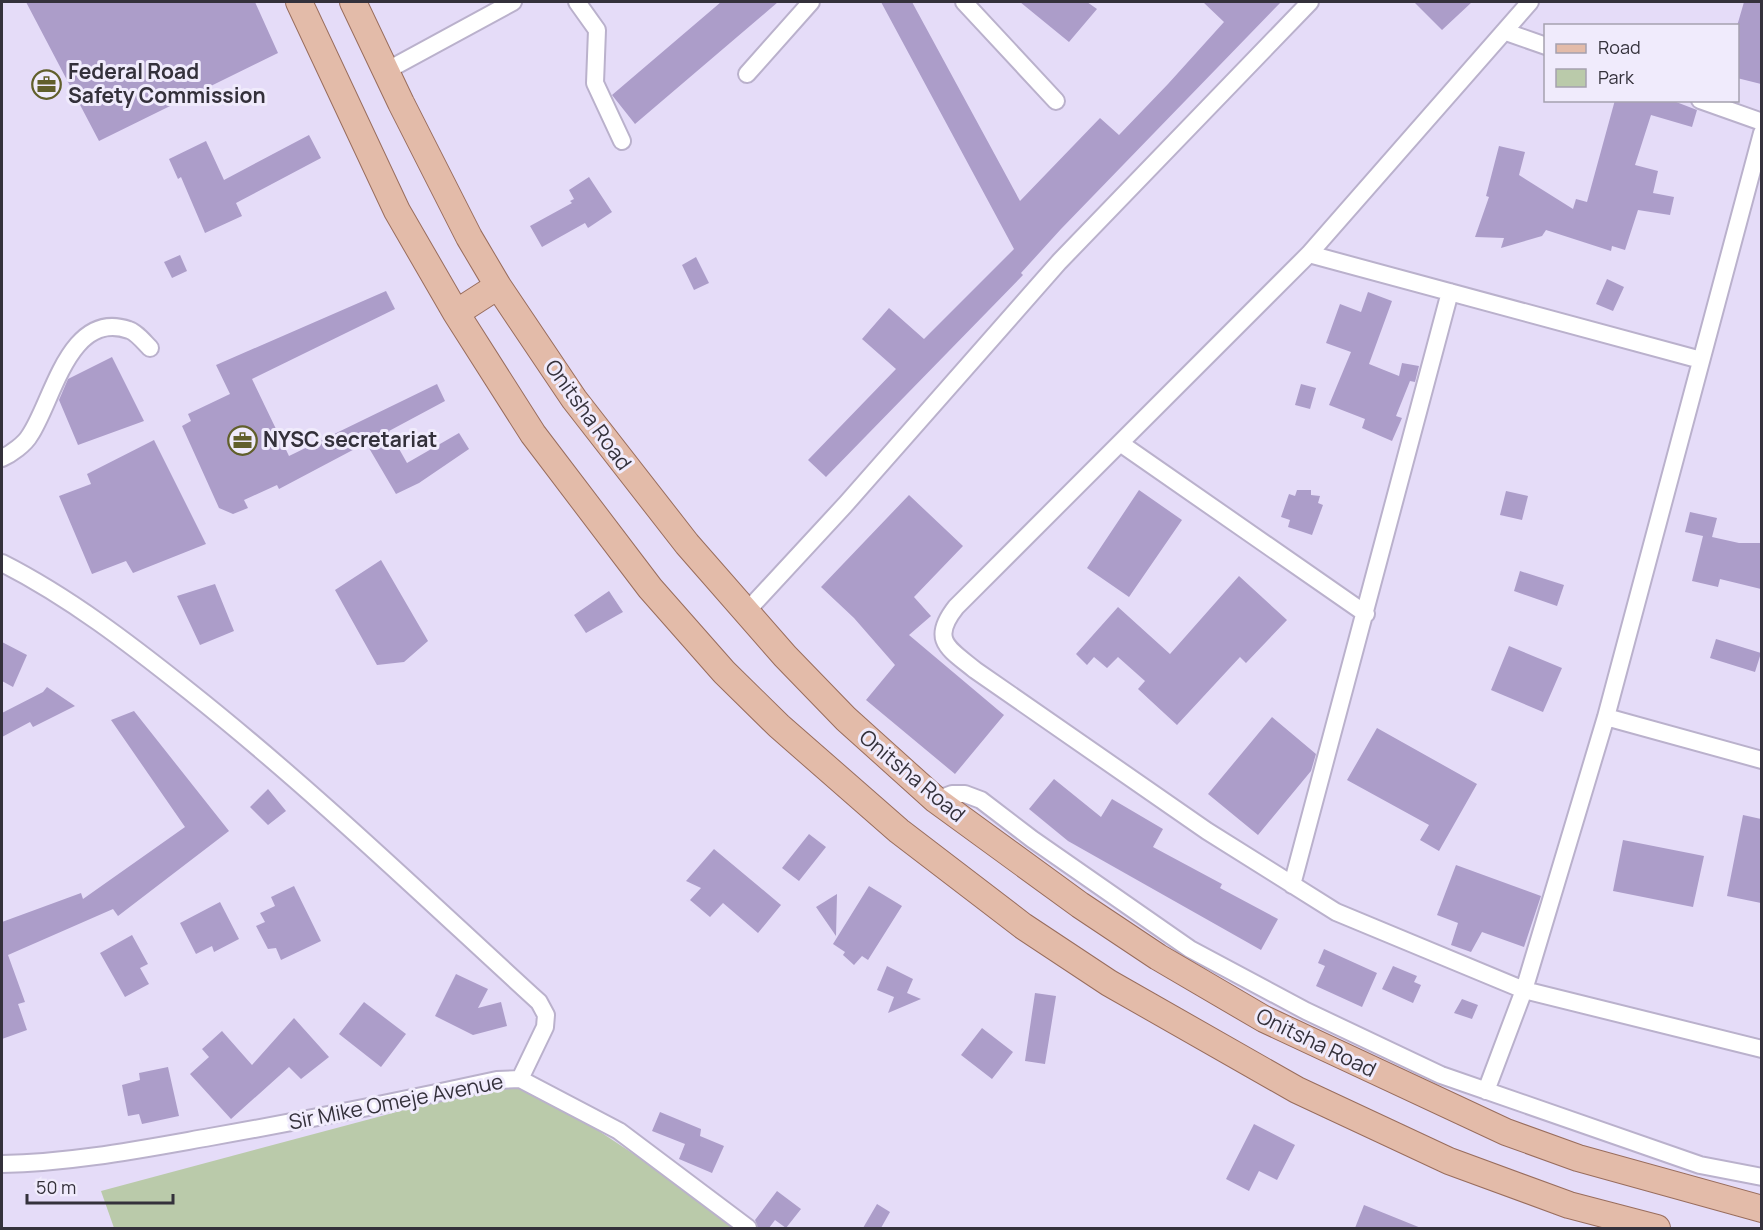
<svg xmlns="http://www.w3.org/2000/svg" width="1763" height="1230" font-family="Manrope,sans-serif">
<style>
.green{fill:#bacaaa}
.building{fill:#ac9dc9}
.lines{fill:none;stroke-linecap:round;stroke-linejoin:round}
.minor-casing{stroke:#bab1cc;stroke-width:20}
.primary-casing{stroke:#996d5d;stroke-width:28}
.minor{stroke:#fff;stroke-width:16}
.primary{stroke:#e3bba9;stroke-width:26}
.labels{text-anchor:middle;stroke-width:6;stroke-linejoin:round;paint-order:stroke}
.poi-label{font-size:21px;font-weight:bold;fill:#34313b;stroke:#f0ebfc;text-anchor:start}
.street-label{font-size:21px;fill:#34313b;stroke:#f0ebfc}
</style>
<rect width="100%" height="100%" fill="#e5dcf8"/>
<!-- green -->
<path class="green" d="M 520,1079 L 746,1228 L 114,1228 L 101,1191 Z"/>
<!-- building -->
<path class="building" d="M 26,2 L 255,2 L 278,53 L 99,141 Z
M 721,2 L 778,2 L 635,124 L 612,95 Z
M 881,2 L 912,2 L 1020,201 L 1100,118 L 1119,135 L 1168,84 L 1224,22 L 1203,2 L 1281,2 L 1061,229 L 1021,273 L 1023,275 L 826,477 L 808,460 L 896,369 L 862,339 L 889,308 L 924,339 L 1014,249 Z
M 1020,2 L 1087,2 L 1097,9 L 1069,42 Z
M 1414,2 L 1472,2 L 1442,30 Z
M 1744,2 L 1761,2 L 1761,84 L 1737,78 L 1737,26 Z
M 1615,100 L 1671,100 L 1697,110 L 1692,127 L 1651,115 L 1635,165 L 1658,171 L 1653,193 L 1674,197 L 1670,215 L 1638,210 L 1625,250 L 1612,246 L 1611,251 L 1546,230 L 1542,236 L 1501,248 L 1504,238 L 1475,237 L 1489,197 L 1486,196 L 1499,146 L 1525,152 L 1519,175 L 1573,209 L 1576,199 L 1587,202 Z
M 309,135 L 321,158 L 236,203 L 242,216 L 205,233 L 181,177 L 178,179 L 169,159 L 206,141 L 224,180 Z
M 589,177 L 612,212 L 588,228 L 585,223 L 542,247 L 530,226 L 572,203 L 570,201 L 574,199 L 569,190 Z
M 180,255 L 187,271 L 172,278 L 164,262 Z
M 696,257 L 709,283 L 694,290 L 682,265 Z
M 1607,279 L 1624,287 L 1613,311 L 1596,304 Z
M 386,291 L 395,309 L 252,379 L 289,456 L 437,384 L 445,401 L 389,431 L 407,463 L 459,433 L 469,449 L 419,483 L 396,494 L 366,443 L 279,489 L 277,485 L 244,500 L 248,508 L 233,514 L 219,508 L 182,426 L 191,421 L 188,414 L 230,394 L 216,365 Z
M 1368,292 L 1392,301 L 1369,364 L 1399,376 L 1402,363 L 1419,366 L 1415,382 L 1410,381 L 1396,416 L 1402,418 L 1392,441 L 1362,428 L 1365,419 L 1329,405 L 1351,352 L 1326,343 L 1340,304 L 1361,312 Z
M 112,357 L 144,421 L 78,445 L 59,400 L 68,379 Z
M 1301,384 L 1316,388 L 1310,409 L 1295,405 Z
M 154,440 L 206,544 L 133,573 L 126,561 L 92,574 L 59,496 L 91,484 L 87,474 Z
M 1139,490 L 1182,520 L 1129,597 L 1087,568 Z
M 1297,490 L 1311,490 L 1311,495 L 1320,496 L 1318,503 L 1323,505 L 1312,535 L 1288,527 L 1290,520 L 1281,517 L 1289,494 L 1295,496 Z
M 1506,491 L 1528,496 L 1522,520 L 1500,515 Z
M 909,495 L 963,546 L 914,597 L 931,616 L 909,635 L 1004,715 L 955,774 L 866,700 L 895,665 L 854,618 L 821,587 Z
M 1690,512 L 1717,518 L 1712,537 L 1739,543 L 1761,543 L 1761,589 L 1720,579 L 1718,587 L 1692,581 L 1703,536 L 1685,532 Z
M 381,560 L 428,641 L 404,662 L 377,665 L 335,590 Z
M 1520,571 L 1564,585 L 1557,606 L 1514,591 Z
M 1239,576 L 1287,620 L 1246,663 L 1240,657 L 1177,725 L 1138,689 L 1145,681 L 1118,657 L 1107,668 L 1094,657 L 1087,665 L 1076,654 L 1118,607 L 1170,654 Z
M 215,584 L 234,631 L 200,645 L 177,596 Z
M 609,591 L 623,612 L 586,633 L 574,615 Z
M 1716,639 L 1761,653 L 1755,672 L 1710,658 Z
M 2,642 L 27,655 L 13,687 L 2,681 Z
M 1509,646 L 1562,668 L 1543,712 L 1491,690 Z
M 47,687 L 75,706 L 33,727 L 30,722 L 2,737 L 2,713 L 43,692 Z
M 134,711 L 229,831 L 118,916 L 113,909 L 8,955 L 25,1002 L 18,1004 L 27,1030 L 2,1039 L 2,922 L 81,893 L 83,899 L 185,827 L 111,720 Z
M 1272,717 L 1316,754 L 1311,771 L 1258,835 L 1208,794 Z
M 1377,728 L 1477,784 L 1439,851 L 1420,840 L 1429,825 L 1347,780 Z
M 1054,779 L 1101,817 L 1112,799 L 1163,829 L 1153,847 L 1222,884 L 1220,888 L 1278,919 L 1261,950 L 1068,841 L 1029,809 Z
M 268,789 L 286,811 L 268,825 L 250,807 Z
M 1743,815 L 1761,819 L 1761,903 L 1727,896 Z
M 809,834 L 826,847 L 799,881 L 782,868 Z
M 1623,840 L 1704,856 L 1693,907 L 1613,891 Z
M 714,849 L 781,905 L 758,933 L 723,903 L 710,917 L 690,900 L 701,888 L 686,881 Z
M 1456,865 L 1541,896 L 1524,947 L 1482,932 L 1471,952 L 1451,945 L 1458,923 L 1437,915 Z
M 294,886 L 321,941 L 281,960 L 276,948 L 268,949 L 256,926 L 265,922 L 260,913 L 275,906 L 271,897 Z
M 869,886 L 902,906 L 868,960 L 862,956 L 854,965 L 843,955 L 845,952 L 833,944 Z
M 837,894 L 836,936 L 816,907 Z
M 220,902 L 239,939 L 214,952 L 212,946 L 196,954 L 180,923 Z
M 132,935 L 148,964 L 140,968 L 149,984 L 125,997 L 100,953 Z
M 1324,949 L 1377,973 L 1362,1007 L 1316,986 L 1325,966 L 1318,963 Z
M 887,966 L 913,979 L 907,993 L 921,999 L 888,1013 L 894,997 L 877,990 Z
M 1393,966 L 1417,976 L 1414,982 L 1421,985 L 1413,1003 L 1382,989 Z
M 456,974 L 488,989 L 478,1008 L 501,1002 L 507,1026 L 473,1035 L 435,1016 Z
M 1035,993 L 1056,996 L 1045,1064 L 1025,1061 Z
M 1462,999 L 1478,1005 L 1472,1019 L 1454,1013 Z
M 364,1002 L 406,1034 L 381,1067 L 339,1034 Z
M 294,1018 L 329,1057 L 301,1079 L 289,1067 L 231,1119 L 190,1074 L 209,1057 L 202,1049 L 222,1031 L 252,1065 Z
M 982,1028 L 1013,1052 L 992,1079 L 961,1055 Z
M 168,1067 L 179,1116 L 142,1124 L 139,1114 L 128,1116 L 122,1085 L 140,1080 L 139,1073 Z
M 660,1112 L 701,1129 L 700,1136 L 724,1146 L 712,1173 L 679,1159 L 685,1144 L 652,1131 Z
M 1254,1124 L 1295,1145 L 1277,1180 L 1259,1171 L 1249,1191 L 1226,1179 Z
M 777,1191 L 801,1209 L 786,1228 L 775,1220 L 769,1228 L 758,1228 L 755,1220 Z
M 877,1204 L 890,1212 L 881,1228 L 863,1228 Z
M 1364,1205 L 1421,1228 L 1355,1228 Z"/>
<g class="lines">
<defs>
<path id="minor" d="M 577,2 L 597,30 L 595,83 L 622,141
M 964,2 L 1056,101
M 1530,2 L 1309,254 L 956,607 C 930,640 948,648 975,670 L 1207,831 L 1336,912 L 1524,990 L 1762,1049
M 1506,32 L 1546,46
M 386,71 L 513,2
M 747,74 L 811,2
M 1700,100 L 1762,122
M 1309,254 L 1701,360
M 1120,443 L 1366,614
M 2,458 C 11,454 25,444 30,435 C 53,401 69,309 129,330 C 136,332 144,342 150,348
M 2,563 C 69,597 130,644 189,691 C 311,788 424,897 539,1002 L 546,1015 L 545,1027 L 520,1079
M 746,612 L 845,505 L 1059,262 L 1310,2
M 1606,717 L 1762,760
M 936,800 L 952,794 L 965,794 L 981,800 L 1032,839 L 1190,949 L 1306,1011 L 1441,1075 L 1700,1165 L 1762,1177
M 1292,885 L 1450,292
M 1486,1091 L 1524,990 L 1606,717 L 1762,133
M 2,1164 C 71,1163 142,1149 210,1137 C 306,1120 401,1101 497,1080 L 520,1079 L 619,1131 L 748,1228"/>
<path id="primary" d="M 299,2 L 397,211 L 456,313 L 533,434 L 650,588 L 724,672 L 779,726 L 899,831 L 1023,926 L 1109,983 L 1297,1090 L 1449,1161 L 1569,1205 L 1657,1228
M 353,2 L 401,103 L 469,237 L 498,286 L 574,399 L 687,544 L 785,656 L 846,719 L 936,800 L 1080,905 L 1158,957 L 1264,1019 L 1506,1132 L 1578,1158 L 1762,1209
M 456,313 L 498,286"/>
</defs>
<!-- minor casing -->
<use href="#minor" class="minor-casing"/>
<!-- primary casing -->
<use href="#primary" class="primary-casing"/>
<!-- minor -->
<use href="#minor" class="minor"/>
<!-- primary -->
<use href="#primary" class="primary"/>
</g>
<!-- icons -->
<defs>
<symbol id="office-ring" viewBox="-11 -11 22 22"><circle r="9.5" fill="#f0ebfc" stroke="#615f2b" stroke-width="1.5"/><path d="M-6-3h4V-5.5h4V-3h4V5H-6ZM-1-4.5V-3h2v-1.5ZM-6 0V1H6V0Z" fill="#615f2b"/></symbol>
</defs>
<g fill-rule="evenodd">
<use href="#office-ring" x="30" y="68" width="33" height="33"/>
<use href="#office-ring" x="226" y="424" width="33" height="33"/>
</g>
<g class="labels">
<!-- poi labels -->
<g class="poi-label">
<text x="68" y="79">Federal Road<tspan x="68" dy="24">Safety Commission</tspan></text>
<text x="263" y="447">NYSC secretariat</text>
</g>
<!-- street labels -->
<g class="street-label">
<text transform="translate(588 415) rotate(54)" y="7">Onitsha Road</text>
<text transform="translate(912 776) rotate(40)" y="7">Onitsha Road</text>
<text transform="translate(1316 1043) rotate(26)" y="7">Onitsha Road</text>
<text transform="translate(396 1102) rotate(-11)" y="7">Sir Mike Omeje Avenue</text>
</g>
</g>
<!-- border -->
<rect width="1763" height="1230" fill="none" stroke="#34313b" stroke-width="6"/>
<!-- legend -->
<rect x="1544" y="24" width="195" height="78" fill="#f0ebfc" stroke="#a5a1af" stroke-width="1.5"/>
<rect x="1556" y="44" width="30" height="9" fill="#e3bba9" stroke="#a5a1af" stroke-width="1.5"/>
<text x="1598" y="54" font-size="18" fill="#34313b">Road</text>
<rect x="1556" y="69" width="30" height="18" fill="#bacaaa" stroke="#a5a1af" stroke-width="1.5"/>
<text x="1598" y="84" font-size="18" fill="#34313b">Park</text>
<!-- scale -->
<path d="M27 1194v9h146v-9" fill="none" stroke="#34313b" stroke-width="3"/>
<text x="36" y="1194" font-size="18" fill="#34313b" stroke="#f0ebfc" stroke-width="4.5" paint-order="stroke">50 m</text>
</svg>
